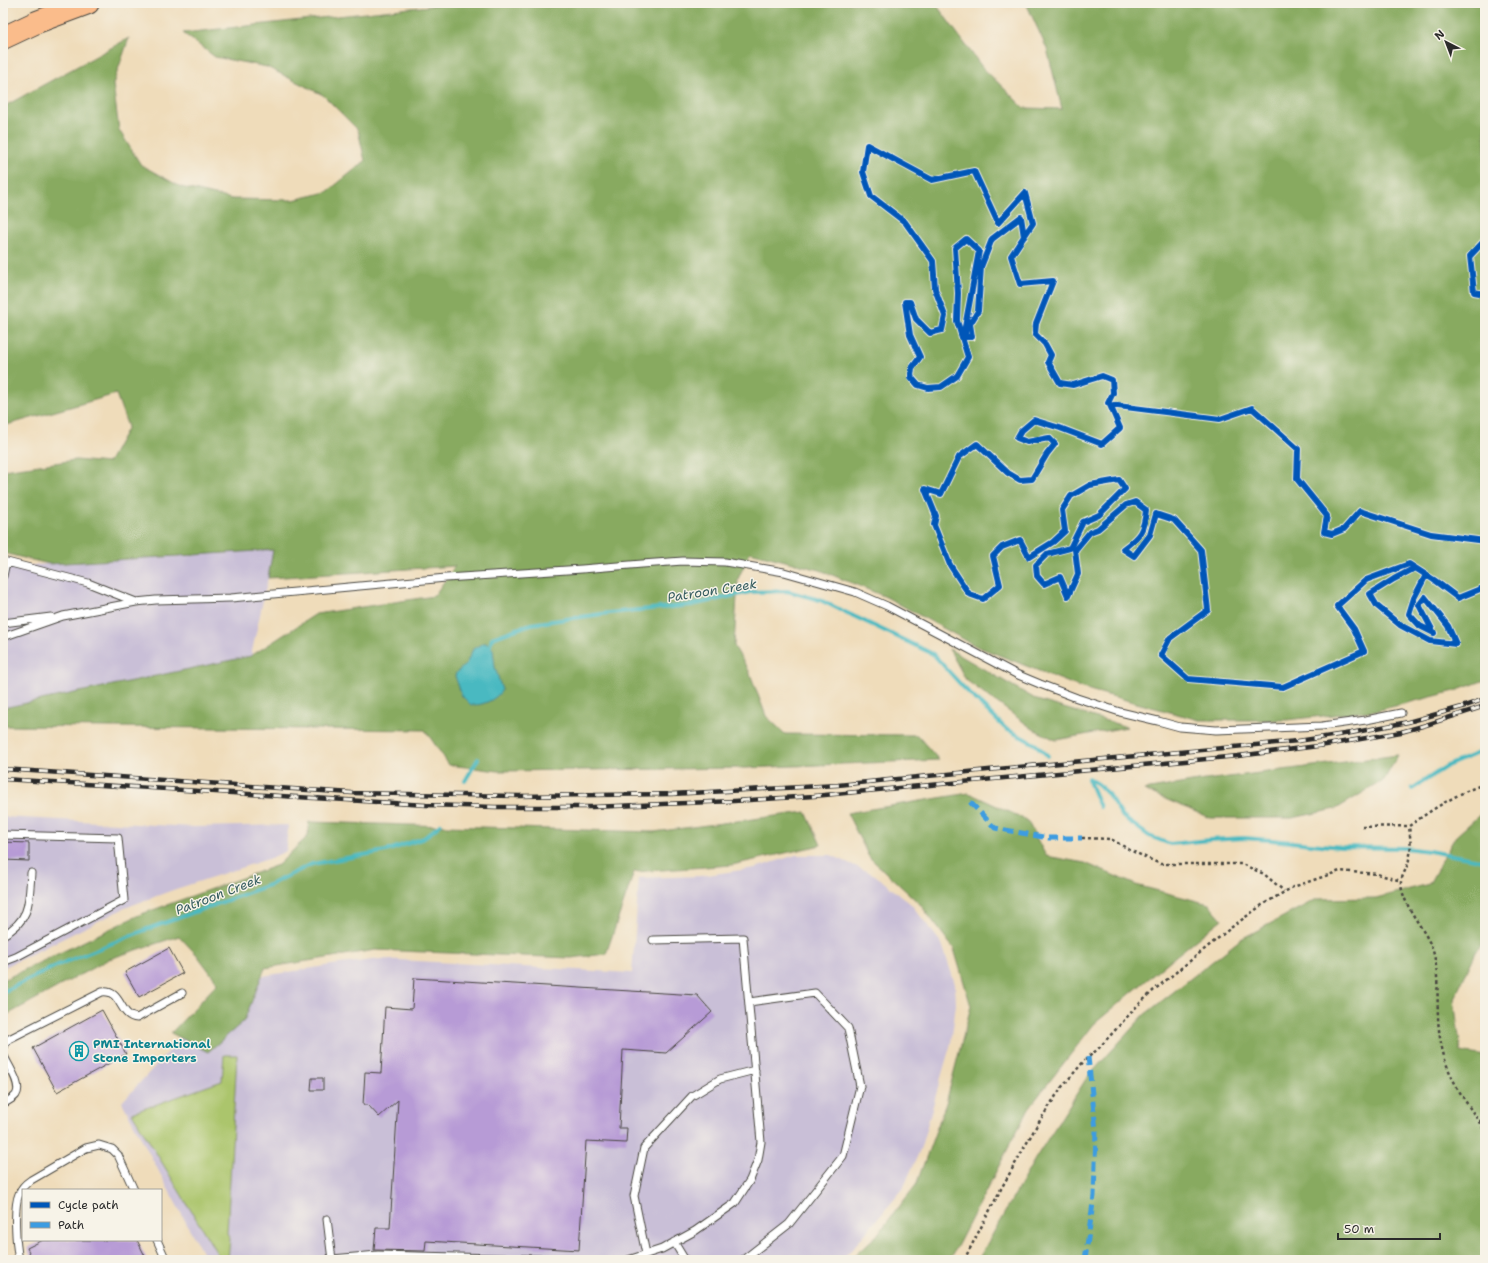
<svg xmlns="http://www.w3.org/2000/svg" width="1488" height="1263" font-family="'Shantell Sans',sans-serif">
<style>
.industrial{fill:#c9bfd7}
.green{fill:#abc56c;stroke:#6b784c}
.forest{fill:#88aa60;stroke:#5a6a46}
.water{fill:#4ab9c1;stroke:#3a7276}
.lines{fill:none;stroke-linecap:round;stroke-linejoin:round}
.stream{stroke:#4ab9c1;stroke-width:4}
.building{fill:#b79bd6}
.lane-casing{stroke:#484640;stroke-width:9}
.highway-casing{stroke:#484640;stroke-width:24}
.path{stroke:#484640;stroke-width:2.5;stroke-dasharray:3 3;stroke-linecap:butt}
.lane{stroke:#fff;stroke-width:7}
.highway{stroke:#fabc8b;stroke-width:22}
.rail-casing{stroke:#2b2b2b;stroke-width:4.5}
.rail{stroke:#f7f3e8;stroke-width:3;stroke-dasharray:9;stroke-linecap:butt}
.quiet{stroke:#3d9ce1;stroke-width:5;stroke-dasharray:10 5;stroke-linecap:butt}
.cycleway-casing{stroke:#f7f3e8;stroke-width:8}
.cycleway{stroke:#0057b8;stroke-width:6}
.labels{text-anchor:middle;stroke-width:3;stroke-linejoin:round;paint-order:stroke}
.culture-label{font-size:12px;font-weight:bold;fill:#0d838f;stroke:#f7f3e8;text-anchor:start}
.water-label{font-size:13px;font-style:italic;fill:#365d60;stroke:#f7f3e8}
</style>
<rect width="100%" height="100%" fill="#f7f3e8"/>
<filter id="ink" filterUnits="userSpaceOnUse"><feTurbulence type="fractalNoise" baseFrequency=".025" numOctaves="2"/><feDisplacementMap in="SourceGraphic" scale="8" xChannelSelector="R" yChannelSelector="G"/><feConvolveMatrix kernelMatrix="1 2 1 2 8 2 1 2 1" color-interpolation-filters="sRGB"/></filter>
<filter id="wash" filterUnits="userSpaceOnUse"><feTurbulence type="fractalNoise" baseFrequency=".012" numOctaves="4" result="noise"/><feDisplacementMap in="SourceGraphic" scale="16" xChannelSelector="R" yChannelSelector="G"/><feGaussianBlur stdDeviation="0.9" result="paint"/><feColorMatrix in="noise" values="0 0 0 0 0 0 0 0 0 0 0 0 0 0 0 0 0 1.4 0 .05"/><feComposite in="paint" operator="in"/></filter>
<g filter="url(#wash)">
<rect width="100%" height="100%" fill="#efdcba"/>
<!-- industrial -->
<path class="industrial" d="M 274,550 L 251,656 L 3,708 L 3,567 Z
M 3,817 L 194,827 L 288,825 L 286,851 L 271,858 L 173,890 L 127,907 L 3,968 Z
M 796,855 L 831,855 L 875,875 L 911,904 L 942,944 L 955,984 L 956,1004 L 951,1043 L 920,1150 L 903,1189 L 853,1248 L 841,1260 L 206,1260 L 122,1102 L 191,1027 L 247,983 L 263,976 L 332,965 L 381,959 L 632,973 L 639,878 L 701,876 L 755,868 Z"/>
<!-- green -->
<path class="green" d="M 224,1055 L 237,1055 L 227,1233 L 230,1239 L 228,1260 L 221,1260 L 132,1113 L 222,1081 Z"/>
<!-- forest -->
<path class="forest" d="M 935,3 L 982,67 L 1024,108 L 1062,109 L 1047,49 L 1026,3 L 1485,3 L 1485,680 L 1455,691 L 1379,710 L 1286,720 L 1199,720 L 1082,688 L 976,646 L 886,597 L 820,570 L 750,552 L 738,579 L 734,646 L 749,671 L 766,716 L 785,734 L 917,735 L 939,760 L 746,768 L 498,771 L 449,765 L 425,730 L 3,726 L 3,708 L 251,656 L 316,614 L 434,596 L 455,566 L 268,578 L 273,550 L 49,564 L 3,553 L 3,470 L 76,460 L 108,463 L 128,427 L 116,394 L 3,426 L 3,107 L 129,38 L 113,84 L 119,130 L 141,165 L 181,187 L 232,199 L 293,200 L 327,192 L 365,161 L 358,130 L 323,95 L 267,67 L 215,57 L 183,33 L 447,4 Z
M 949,649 L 1037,700 L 1127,727 L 1056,740 L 1033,729 L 966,680 Z
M 1398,755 L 1384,780 L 1336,809 L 1292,818 L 1210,818 L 1144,790 L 1198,781 Z
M 969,793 L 1027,820 L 1046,856 L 1085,863 L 1136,885 L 1209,904 L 1222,919 L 1172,959 L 1094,1024 L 1029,1108 L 950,1260 L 850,1260 L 877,1235 L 916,1185 L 946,1103 L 971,1006 L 954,949 L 920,904 L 869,857 L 847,813 Z
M 1485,810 L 1485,941 L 1477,950 L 1454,999 L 1461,1052 L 1485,1056 L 1485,1260 L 978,1260 L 1035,1159 L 1086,1079 L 1144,1015 L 1241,939 L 1317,899 L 1376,898 L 1429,884 L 1455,837 Z
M 806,812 L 821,845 L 732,865 L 634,872 L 606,954 L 571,958 L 375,950 L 265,968 L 244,1021 L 208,1052 L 171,1033 L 218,983 L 197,955 L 179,936 L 109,959 L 3,1017 L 3,980 L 139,915 L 278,865 L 308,836 L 309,822 L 654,832 Z"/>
<!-- water -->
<path class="water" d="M 483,643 L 487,643 L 493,649 L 495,667 L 502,690 C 496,700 482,706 471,705 L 462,696 L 455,676 L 456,673 L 466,664 L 473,649 Z"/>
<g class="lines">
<!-- stream -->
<path class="stream" d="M 489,649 L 492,638 L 531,624 L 609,613 L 692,605 L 750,592 L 787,591 L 820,600 L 933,654 L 962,686 L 1006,729 L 1035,744 L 1048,756
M 1088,778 L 1098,784 L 1108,794 L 1123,817 L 1149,836 L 1170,844 L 1210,840 L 1244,838 L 1271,840 L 1341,847 L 1405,848 L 1429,851 L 1485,861
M 1088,779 L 1100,807
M 465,781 L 478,759
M 1412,789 L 1447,766 L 1485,750
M 3,992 L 58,965 L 145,930 L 269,885 L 312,864 L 386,851 L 424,838 L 441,824"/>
</g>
<g id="blocks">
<!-- building -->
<path class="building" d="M 3,842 L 29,843 L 29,861 L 3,860 Z
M 169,948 L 183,973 L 139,997 L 125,972 Z
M 414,978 L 697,995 L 712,1012 L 666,1053 L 623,1050 L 619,1128 L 627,1128 L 626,1143 L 586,1141 L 579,1250 L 426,1241 L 425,1251 L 374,1250 L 376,1228 L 390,1228 L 398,1100 L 379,1117 L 368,1105 L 363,1105 L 365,1072 L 381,1073 L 385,1007 L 412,1009 Z
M 102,1010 L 126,1054 L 57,1092 L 33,1048 Z
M 312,1078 L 323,1078 L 323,1090 L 311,1090 Z
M 43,1240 L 137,1240 L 147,1260 L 33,1260 L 27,1248 Z"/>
</g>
</g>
<g filter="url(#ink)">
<use href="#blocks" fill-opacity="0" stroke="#484640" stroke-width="1"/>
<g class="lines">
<defs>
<path id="lane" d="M 3,561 L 88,583 L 136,602
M 3,576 L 6,562
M 3,623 L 51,617
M 3,637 L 63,616 L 136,602 L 156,600 L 231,598 L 446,578 L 582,569 L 642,564 L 683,561 L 725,562 L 784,572 L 855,592 L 887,606 L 1016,674 L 1040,684 L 1077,698 L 1120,712 L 1158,721 L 1180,727 L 1216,730 L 1322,726 L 1366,720 L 1401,713
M 3,835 L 118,838 L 124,900 L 16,957 L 3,962
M 3,935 C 31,920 29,901 31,873
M 3,1046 L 9,1039 L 102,992 C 122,989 119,1017 137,1018 L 182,993
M 3,1054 C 7,1064 23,1085 16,1095 C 13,1099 7,1101 3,1104
M 327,1219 L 332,1260
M 157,1240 L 166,1260
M 674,1242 L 685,1260
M 646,1254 L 634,1196 L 644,1148 L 692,1096 L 720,1079 L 755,1070
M 332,1259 L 378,1255 L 576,1260
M 19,1260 C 16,1245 13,1208 19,1194 C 21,1188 25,1184 31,1180 L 86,1148 L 99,1145 L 112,1149 L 118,1155 L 134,1190
M 628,1260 L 662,1249 L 695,1231 L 735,1203 L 750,1180 L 758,1160 L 761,1142 L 743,938 L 653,940
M 743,1260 L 789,1224 L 843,1156 L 860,1086 L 848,1028 L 815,993 L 749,1002"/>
<path id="highway" d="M 3,38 L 37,22 L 88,3"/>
</defs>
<!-- lane casing -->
<use href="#lane" class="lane-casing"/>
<!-- highway casing -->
<use href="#highway" class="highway-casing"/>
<!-- path -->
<path class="path" d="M 1485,784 C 1457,793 1433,809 1409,826 C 1410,836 1412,849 1409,859 C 1408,868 1400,877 1401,885 C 1405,910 1425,928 1433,951 C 1440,976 1436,1004 1439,1030 C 1444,1075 1462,1095 1485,1131
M 1362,827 L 1409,826
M 1082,838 L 1111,839 L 1130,850 L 1160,864 L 1242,864 L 1264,874 L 1284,891
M 1479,1121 L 1485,1121
M 964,1260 L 1002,1187 L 1037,1125 L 1061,1088 L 1085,1060 L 1098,1049 L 1137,1006 L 1154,990 L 1232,927 L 1262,905 L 1293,887 L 1340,871 L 1377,874 L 1401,881"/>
<!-- lane -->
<use href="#lane" class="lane"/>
<!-- highway -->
<use href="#highway" class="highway"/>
<defs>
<path id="rail" d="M 3,769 L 352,793 L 519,796 L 672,794 L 838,785 L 1039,765 L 1298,741 L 1351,733 L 1408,722 L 1462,707 L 1485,699
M 3,779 L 426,805 L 495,807 L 592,807 L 734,801 L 814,796 L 1238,756 L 1326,745 L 1401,732 L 1426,725 L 1485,706"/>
</defs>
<!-- rail casing -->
<use href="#rail" class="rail-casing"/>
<!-- rail -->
<use href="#rail" class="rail"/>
<!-- quiet -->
<path class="quiet" d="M 970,802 L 995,828 L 1048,838 L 1082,838
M 1085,1260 L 1094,1196 L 1096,1130 L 1088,1057"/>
<defs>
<path id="cycleway" d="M 1024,237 L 1021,217 L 992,239 L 981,267 L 978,311 L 970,324 L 972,337 L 965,337 L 965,327 L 979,251 L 966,239 L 955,248 L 958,293 L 957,321 L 968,357 L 957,376 L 941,387 L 928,388 L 918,385 L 911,377 L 912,368 L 920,357 L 910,335 L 905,302 L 910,302 L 916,319 L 930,333 L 942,330 L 945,316 L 935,289 L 933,261 L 905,222 L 871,196 L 863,172 L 867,145 L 932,180 L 974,171 L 998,223 L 1025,193 L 1033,223 L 1011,256 L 1020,284 L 1053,281 L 1036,324 L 1035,334 L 1045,344 L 1051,355 L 1048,362 L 1060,383 L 1073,385 L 1102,376 L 1112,380 L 1113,393 L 1108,403 L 1110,405
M 1485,240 L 1470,256 L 1474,292 L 1485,294
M 1485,541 L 1431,534 L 1360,511 L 1344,529 L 1332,534 L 1324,532 L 1327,516 L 1297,479 L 1298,449 L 1252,408 L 1220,419 L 1110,405 L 1120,428 L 1102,444 L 1060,428 L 1034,420 L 1021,431 L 1017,438 L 1027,442 L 1049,438 L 1055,444 L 1047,454 L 1032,479 L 1020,480 L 1008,473 L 977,444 L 959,457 L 941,494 L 925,489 L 936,516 L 934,525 L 950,565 L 969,594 L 983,599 L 1000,585 L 993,556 L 1002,547 L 1020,540 L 1029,557 L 1053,542 L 1065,531 L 1062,510 L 1071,496 L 1090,485 L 1119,480 L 1125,489 L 1099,515 L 1083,522 L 1070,548 L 1047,554 L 1036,565 L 1037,576 L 1044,584 L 1060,577 L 1068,596 L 1078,574 L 1075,550 L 1090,532 L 1098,529 L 1126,505 L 1135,502 L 1146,510 C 1144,531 1140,536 1123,549 L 1134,556 L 1150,535 L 1156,514 L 1174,520 L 1201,550 L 1208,610 L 1170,638 L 1161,655 L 1188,679 L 1283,687 L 1364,651 L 1354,629 L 1337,606 L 1366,580 L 1409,564 L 1434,580 L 1458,598 L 1485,587
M 1413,569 L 1394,579 L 1370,594 L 1377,606 L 1400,625 L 1430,641 L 1456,644 L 1448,626 L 1425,597 L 1419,605 L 1434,633 L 1420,626 L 1409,614 L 1414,598 L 1426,575"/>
</defs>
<!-- cycleway casing -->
<use href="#cycleway" class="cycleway-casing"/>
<!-- cycleway -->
<use href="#cycleway" class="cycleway"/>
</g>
</g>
<!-- icons -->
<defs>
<symbol id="building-ring" viewBox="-11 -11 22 22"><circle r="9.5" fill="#f7f3e8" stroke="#0f9aa8" stroke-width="1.5"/><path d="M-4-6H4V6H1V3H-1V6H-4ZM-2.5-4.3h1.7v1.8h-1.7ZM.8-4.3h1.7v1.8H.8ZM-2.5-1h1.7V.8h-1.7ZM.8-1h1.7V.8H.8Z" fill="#0f9aa8"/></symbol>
</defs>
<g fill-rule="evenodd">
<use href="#building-ring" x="68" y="1040" width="22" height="22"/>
</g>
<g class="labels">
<!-- culture labels -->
<g class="culture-label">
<text x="93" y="1048">PMI International<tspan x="93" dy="14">Stone Importers</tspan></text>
</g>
<!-- water labels -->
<g class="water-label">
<text transform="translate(712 590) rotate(-9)" y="5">Patroon Creek</text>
<text transform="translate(218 894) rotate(-21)" y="5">Patroon Creek</text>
</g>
</g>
<!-- margin -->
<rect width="1488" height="1263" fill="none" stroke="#f7f3e8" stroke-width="16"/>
<!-- legend -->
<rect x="22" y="1189" width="140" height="52" fill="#f7f3e8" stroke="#a5a39c"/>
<rect x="30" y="1202" width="20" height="6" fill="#0057b8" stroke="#a5a39c"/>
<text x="58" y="1209" font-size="12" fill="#2b2b2b">Cycle path</text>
<rect x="30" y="1222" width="20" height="6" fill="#3d9ce1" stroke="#a5a39c"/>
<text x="58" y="1229" font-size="12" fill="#2b2b2b">Path</text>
<!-- north arrow -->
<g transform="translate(1446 42) rotate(318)" stroke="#f7f3e8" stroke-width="3" paint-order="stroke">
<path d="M0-3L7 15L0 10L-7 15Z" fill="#2b2b2b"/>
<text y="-6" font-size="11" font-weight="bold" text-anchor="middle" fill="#2b2b2b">N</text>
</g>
<!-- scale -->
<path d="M1338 1233v6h102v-6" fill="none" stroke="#2b2b2b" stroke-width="2"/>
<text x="1344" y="1233" font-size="12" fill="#2b2b2b" stroke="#f7f3e8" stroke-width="3" paint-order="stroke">50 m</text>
</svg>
